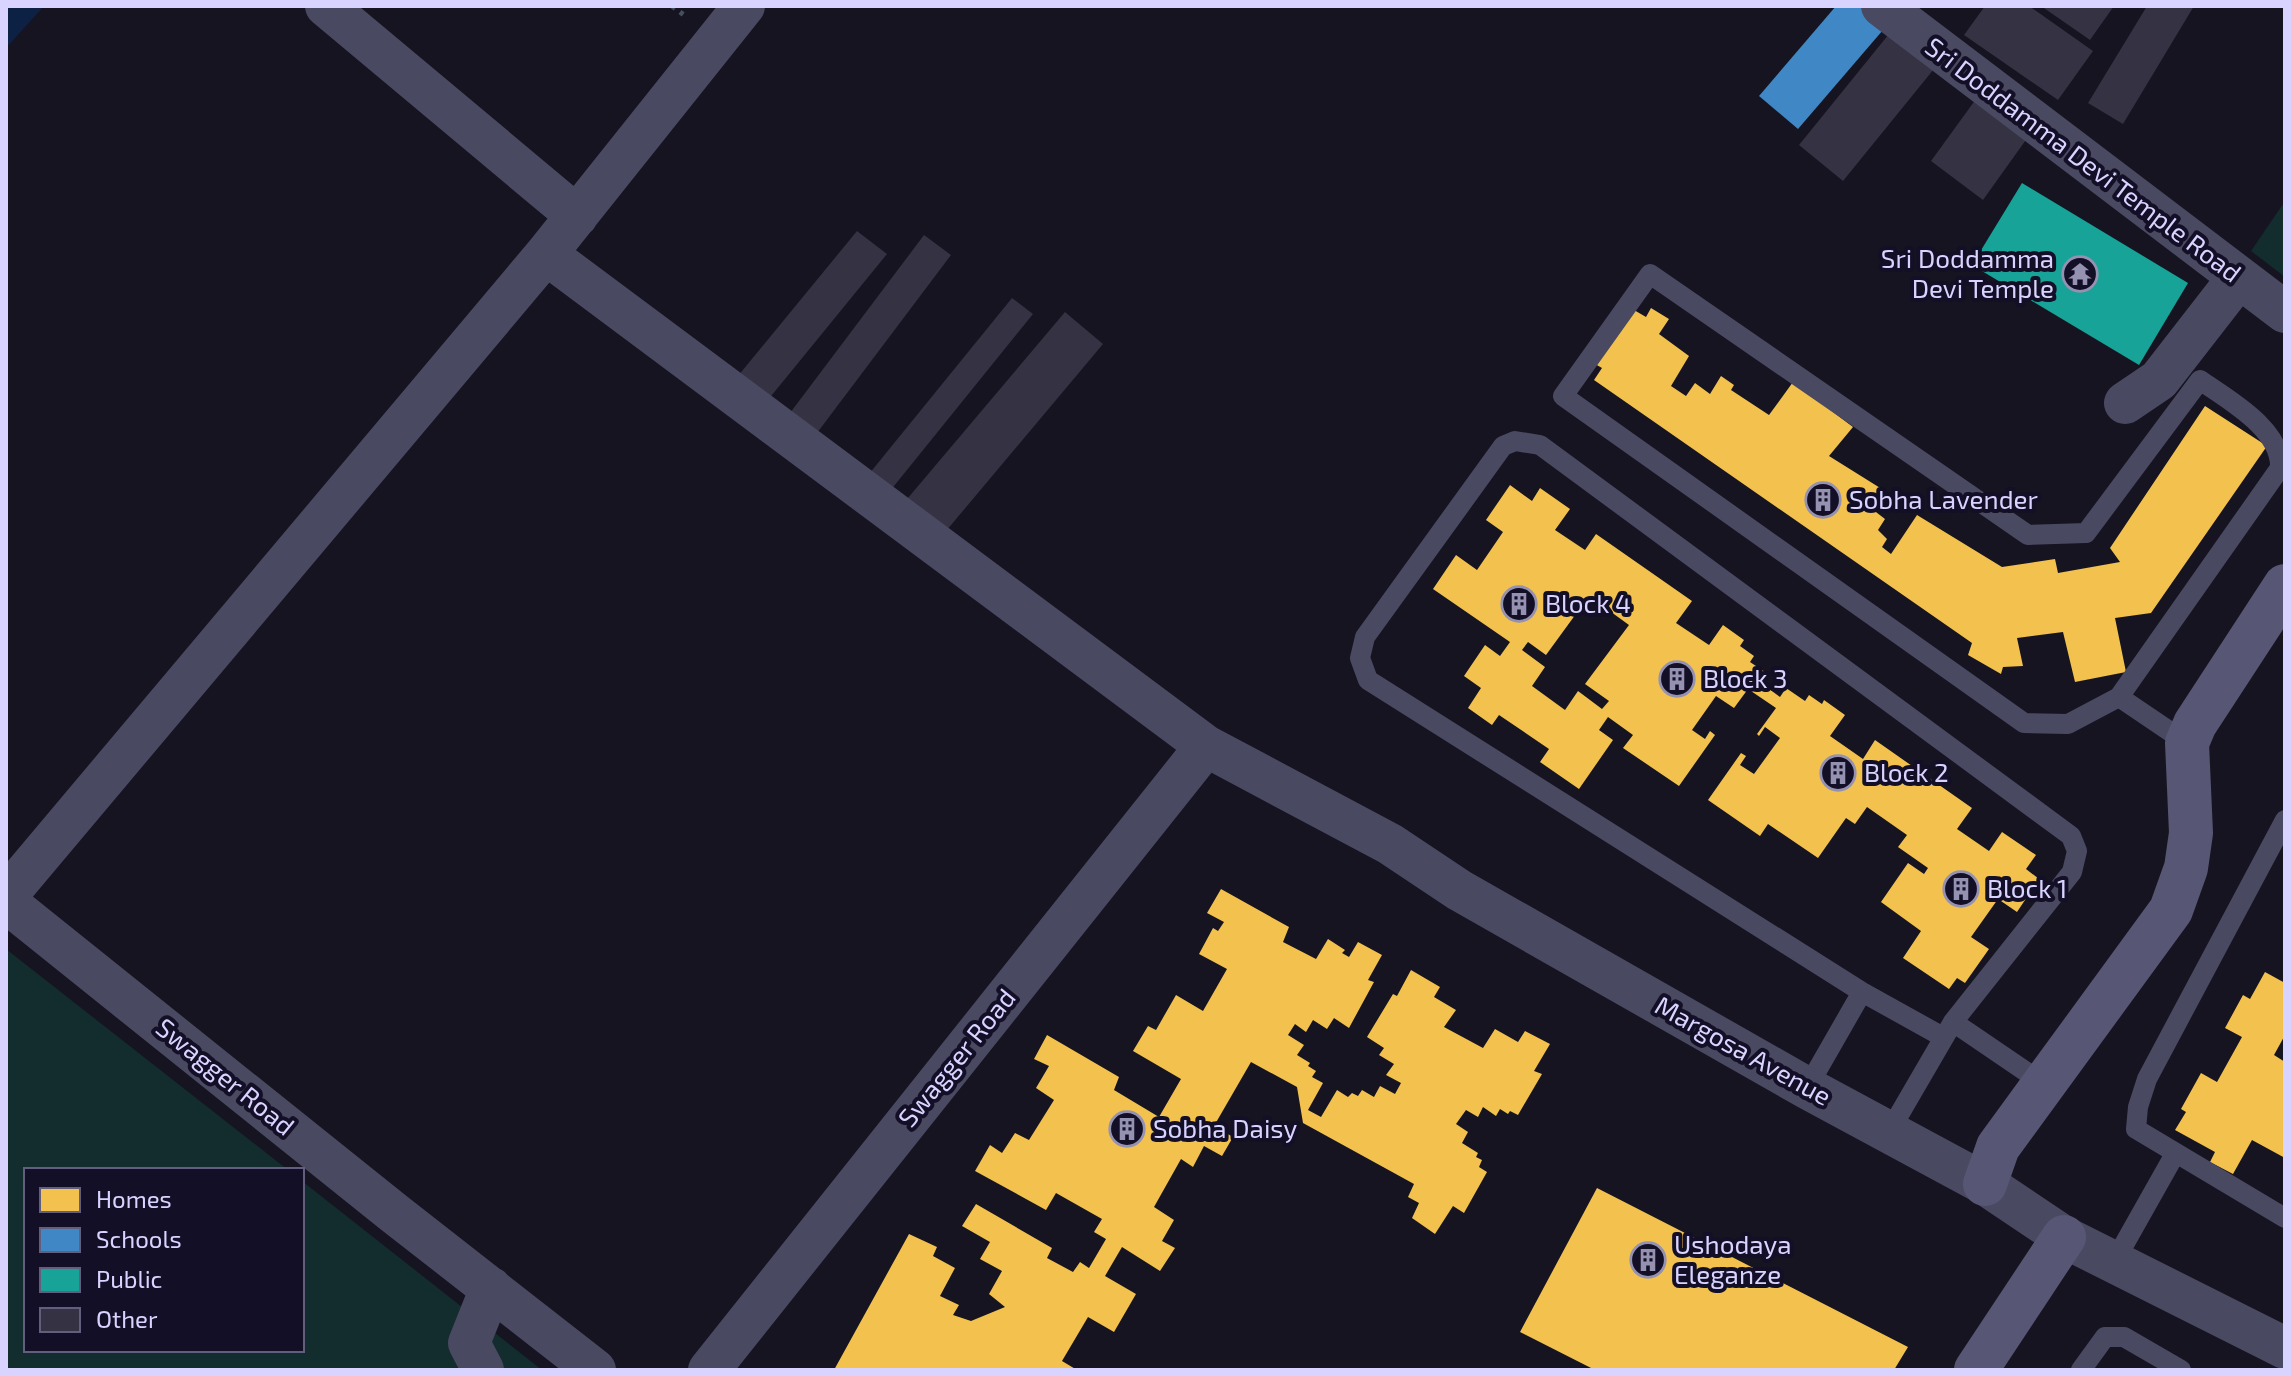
<svg xmlns="http://www.w3.org/2000/svg" width="2291" height="1376" font-family="'Exo 2',sans-serif">
<style>
.green{fill:#132c2d}
.water{fill:#0d2144}
.homes{fill:#f2c14e;fill-rule:evenodd}
.schools{fill:#3f88c5}
.public{fill:#17a398}
.building{fill:#343243}
.lines{fill:none;stroke-linecap:round;stroke-linejoin:round}
.path{stroke:#44505f;stroke-width:5;stroke-dasharray:4 6;stroke-linecap:butt}
.lane{stroke:#4a4962;stroke-width:20}
.street{stroke:#4a4962;stroke-width:42}
.secondary{stroke:#575674;stroke-width:44}
.labels{text-anchor:middle;stroke-width:8;stroke-linejoin:round;paint-order:stroke}
.street-label{font-size:26px;fill:#d9d4ff;stroke:#130f26}
.poi-label{font-size:26px;fill:#d9d4ff;stroke:#130f26;text-anchor:start}
</style>
<rect width="100%" height="100%" fill="#161421"/>
<!-- green -->
<path class="green" d="M 2285,201 L 2285,277 L 2251,251 Z
M 6,949 L 288,1170 L 26,1170 L 26,1350 L 302,1350 L 302,1181 L 542,1370 L 6,1370 Z"/>
<!-- water -->
<path class="water" d="M 6,6 L 44,6 L 6,48 Z"/>
<!-- homes -->
<path class="homes" d="M 1651,308 L 1669,319 L 1659,334 L 1689,356 L 1671,386 L 1686,396 L 1695,383 L 1710,394 L 1721,376 L 1734,385 L 1731,390 L 1769,415 L 1793,382 L 1853,427 L 1829,456 L 1885,491 L 1872,509 L 1885,519 L 1878,530 L 1887,539 L 1882,547 L 1891,554 L 1917,515 L 2002,567 L 2055,559 L 2058,573 L 2120,562 L 2110,548 L 2205,406 L 2267,446 L 2151,613 L 2115,618 L 2126,672 L 2075,682 L 2063,632 L 2017,638 L 2023,666 L 2003,667 L 2001,674 L 1968,655 L 1972,643 L 1594,380 L 1602,368 L 1595,364 L 1634,310 L 1646,317 Z
M 1510,485 L 1532,501 L 1540,488 L 1570,509 L 1555,530 L 1585,550 L 1596,534 L 1692,601 L 1676,623 L 1709,645 L 1723,625 L 1744,640 L 1740,646 L 1754,656 L 1750,662 L 1768,674 L 1761,683 L 1780,697 L 1786,688 L 1805,701 L 1809,695 L 1822,704 L 1824,700 L 1845,715 L 1830,736 L 1863,759 L 1875,740 L 1972,808 L 1957,829 L 1989,851 L 2002,832 L 2036,855 L 2026,869 L 2039,879 L 2017,912 L 1998,899 L 1971,937 L 1989,949 L 1965,983 L 1957,978 L 1949,989 L 1903,958 L 1921,931 L 1881,902 L 1908,863 L 1924,874 L 1928,868 L 1898,847 L 1907,835 L 1867,807 L 1855,824 L 1846,818 L 1818,858 L 1768,824 L 1760,836 L 1708,800 L 1741,753 L 1746,756 L 1740,765 L 1754,774 L 1780,738 L 1765,727 L 1759,736 L 1757,734 L 1776,708 L 1748,689 L 1734,708 L 1716,696 L 1692,730 L 1705,739 L 1710,731 L 1715,735 L 1679,786 L 1623,748 L 1633,735 L 1608,717 L 1599,730 L 1613,740 L 1579,789 L 1540,762 L 1549,749 L 1499,715 L 1492,725 L 1468,708 L 1481,688 L 1464,676 L 1485,645 L 1500,656 L 1510,642 L 1433,589 L 1456,555 L 1477,570 L 1503,532 L 1486,520 ZM 1589,596 L 1629,625 L 1585,684 L 1609,701 L 1602,709 L 1578,691 L 1565,710 L 1532,686 L 1545,667 L 1522,650 L 1528,642 L 1546,655 Z
M 1221,889 L 1289,927 L 1283,942 L 1316,959 L 1328,939 L 1345,950 L 1342,953 L 1349,957 L 1358,942 L 1382,955 L 1368,980 L 1374,982 L 1349,1028 L 1334,1018 L 1327,1029 L 1313,1020 L 1306,1032 L 1295,1024 L 1288,1035 L 1304,1045 L 1297,1055 L 1310,1063 L 1308,1066 L 1316,1071 L 1312,1077 L 1323,1083 L 1308,1110 L 1321,1117 L 1337,1090 L 1348,1097 L 1352,1093 L 1358,1096 L 1362,1090 L 1374,1097 L 1380,1086 L 1395,1094 L 1401,1083 L 1386,1075 L 1394,1064 L 1379,1055 L 1384,1048 L 1367,1037 L 1393,994 L 1397,996 L 1411,970 L 1440,987 L 1434,997 L 1456,1010 L 1444,1027 L 1483,1048 L 1495,1029 L 1518,1042 L 1525,1031 L 1550,1044 L 1534,1071 L 1542,1074 L 1518,1115 L 1510,1111 L 1508,1114 L 1500,1109 L 1496,1116 L 1483,1107 L 1478,1117 L 1466,1110 L 1456,1124 L 1468,1132 L 1462,1143 L 1478,1153 L 1476,1157 L 1482,1160 L 1479,1167 L 1487,1172 L 1464,1213 L 1453,1206 L 1435,1234 L 1412,1218 L 1419,1203 L 1408,1197 L 1414,1184 L 1303,1123 L 1297,1087 L 1251,1062 L 1214,1126 L 1233,1137 L 1222,1156 L 1204,1146 L 1193,1167 L 1181,1159 L 1154,1207 L 1174,1220 L 1162,1241 L 1175,1248 L 1160,1271 L 1122,1247 L 1105,1276 L 1136,1294 L 1114,1332 L 1088,1317 L 1062,1361 L 1077,1370 L 834,1370 L 909,1234 L 937,1247 L 933,1256 L 955,1268 L 940,1296 L 959,1305 L 953,1315 L 971,1321 L 1005,1307 L 989,1294 L 1002,1271 L 980,1259 L 990,1242 L 962,1226 L 976,1204 L 1052,1248 L 1047,1258 L 1073,1272 L 1080,1262 L 1089,1268 L 1106,1239 L 1094,1232 L 1102,1219 L 1056,1193 L 1046,1210 L 975,1171 L 990,1145 L 1002,1153 L 1015,1133 L 1029,1140 L 1054,1100 L 1036,1088 L 1049,1066 L 1034,1059 L 1047,1035 L 1119,1077 L 1114,1090 L 1159,1117 L 1181,1079 L 1133,1051 L 1148,1026 L 1156,1030 L 1176,995 L 1203,1011 L 1227,969 L 1199,954 L 1213,928 L 1218,931 L 1224,922 L 1207,913 Z
M 2265,972 L 2285,983 L 2285,1035 L 2274,1055 L 2285,1062 L 2285,1158 L 2252,1140 L 2233,1174 L 2210,1162 L 2215,1152 L 2175,1130 L 2186,1112 L 2181,1109 L 2201,1073 L 2217,1082 L 2242,1037 L 2225,1028 L 2243,995 L 2250,999 Z
M 1597,1188 L 1908,1347 L 1894,1370 L 1595,1370 L 1520,1332 Z"/>
<!-- schools -->
<path class="schools" d="M 1836,6 L 1869,6 L 1889,23 L 1798,129 L 1759,96 Z"/>
<!-- public -->
<path class="public" d="M 2022,183 L 2188,283 L 2139,365 L 1972,265 Z"/>
<!-- building -->
<path class="building" d="M 1985,6 L 2029,6 L 2093,51 L 2058,100 L 1964,35 Z
M 2041,6 L 2114,6 L 2090,40 Z
M 2147,6 L 2194,6 L 2123,124 L 2088,103 Z
M 1893,29 L 1938,64 L 1843,181 L 1799,145 Z
M 1976,99 L 2028,137 L 1983,200 L 1931,161 Z
M 857,231 L 887,254 L 763,406 L 733,382 Z
M 924,235 L 951,255 L 814,437 L 787,417 Z
M 1012,298 L 1033,314 L 890,491 L 869,474 Z
M 1065,312 L 1103,344 L 941,537 L 902,505 Z"/>
<g class="lines">
<!-- path -->
<path class="path" d="M 672,6 L 684,15"/>
<!-- lane -->
<path class="lane" d="M 1650,274 L 2028,535 L 2086,533 L 2200,380 C 2227,399 2282,429 2280,468 L 2119,697 L 2068,724 L 2024,723 L 1563,396 Z
M 2119,697 L 2187,743
M 2285,820 L 2147,1079 L 2138,1107 L 2136,1129 L 2285,1218
M 1953,1022 L 2044,1084
M 1807,1088 L 1862,992
M 1889,1132 L 1953,1022 L 2072,872 L 2077,851 L 2071,836 L 1540,445 L 1515,441 L 1503,446 L 1365,637 L 1360,658 L 1368,680 L 1862,992 L 1943,1037
M 2113,1264 L 2175,1154
M 2081,1370 L 2105,1337 L 2124,1337 L 2181,1370"/>
<!-- street -->
<path class="street" d="M 326,6 L 577,216
M 1882,6 L 2285,312
M 546,254 L 1206,746 L 1390,844 L 1459,890 L 1807,1088 L 1985,1184 L 2064,1237 L 2285,1348
M 2125,403 L 2159,380 L 2239,277
M 6,896 L 546,254 L 744,6
M 6,902 L 394,1213 L 595,1370
M 483,1370 L 469,1343 L 491,1288
M 709,1370 L 1206,746"/>
<!-- secondary -->
<path class="secondary" d="M 1985,1184 L 1998,1147 L 2171,910 L 2186,868 L 2191,833 L 2187,743 L 2195,724 L 2285,586
M 1976,1370 L 2064,1237"/>
</g>
<!-- icons -->
<defs>
<symbol id="temple-ring" viewBox="-11 -11 22 22"><circle r="9.5" fill="#130f26" stroke="#9591b1" stroke-width="1.5"/><path d="M0-6L5-2H3V0L6.5 2.5H4V6H1.5V3h-3V6H-4V2.5H-6.5L-3 0V-2H-5Z" fill="#9591b1"/></symbol>
<symbol id="building-ring" viewBox="-11 -11 22 22"><circle r="9.5" fill="#130f26" stroke="#9591b1" stroke-width="1.5"/><path d="M-4-6H4V6H1V3H-1V6H-4ZM-2.5-4.3h1.7v1.8h-1.7ZM.8-4.3h1.7v1.8H.8ZM-2.5-1h1.7V.8h-1.7ZM.8-1h1.7V.8H.8Z" fill="#9591b1"/></symbol>
</defs>
<g fill-rule="evenodd">
<use href="#temple-ring" x="2060" y="254" width="40" height="40"/>
<use href="#building-ring" x="1803" y="480" width="40" height="40"/>
<use href="#building-ring" x="1499" y="584" width="40" height="40"/>
<use href="#building-ring" x="1657" y="659" width="40" height="40"/>
<use href="#building-ring" x="1818" y="753" width="40" height="40"/>
<use href="#building-ring" x="1941" y="869" width="40" height="40"/>
<use href="#building-ring" x="1107" y="1109" width="40" height="40"/>
<use href="#building-ring" x="1628" y="1240" width="40" height="40"/>
</g>
<g class="labels">
<!-- street labels -->
<g class="street-label">
<text transform="translate(2083 160) rotate(37)" y="9">Sri Doddamma Devi Temple Road</text>
<text transform="translate(1743 1051) rotate(29)" y="9">Margosa Avenue</text>
<text transform="translate(957 1058) rotate(-51)" y="9">Swagger Road</text>
<text transform="translate(225 1077) rotate(39)" y="9">Swagger Road</text>
</g>
<!-- poi labels -->
<g class="poi-label">
<text x="2054" y="268" text-anchor="end">Sri Doddamma<tspan x="2054" dy="30">Devi Temple</tspan></text>
<text x="1849" y="509">Sobha Lavender</text>
<text x="1545" y="613">Block 4</text>
<text x="1703" y="688">Block 3</text>
<text x="1864" y="782">Block 2</text>
<text x="1987" y="898">Block 1</text>
<text x="1153" y="1138">Sobha Daisy</text>
<text x="1674" y="1254">Ushodaya<tspan x="1674" dy="30">Eleganze</tspan></text>
</g>
</g>
<!-- border -->
<rect width="2291" height="1376" fill="none" stroke="#d9d4ff" stroke-width="16"/>
<!-- legend -->
<rect x="24" y="1168" width="280" height="184" fill="#130f26" stroke="#625e7d" stroke-width="2"/>
<rect x="40" y="1188" width="40" height="24" fill="#f2c14e" stroke="#625e7d" stroke-width="2"/>
<text x="96" y="1208" font-size="24" fill="#d9d4ff">Homes</text>
<rect x="40" y="1228" width="40" height="24" fill="#3f88c5" stroke="#625e7d" stroke-width="2"/>
<text x="96" y="1248" font-size="24" fill="#d9d4ff">Schools</text>
<rect x="40" y="1268" width="40" height="24" fill="#17a398" stroke="#625e7d" stroke-width="2"/>
<text x="96" y="1288" font-size="24" fill="#d9d4ff">Public</text>
<rect x="40" y="1308" width="40" height="24" fill="#343243" stroke="#625e7d" stroke-width="2"/>
<text x="96" y="1328" font-size="24" fill="#d9d4ff">Other</text>
</svg>
